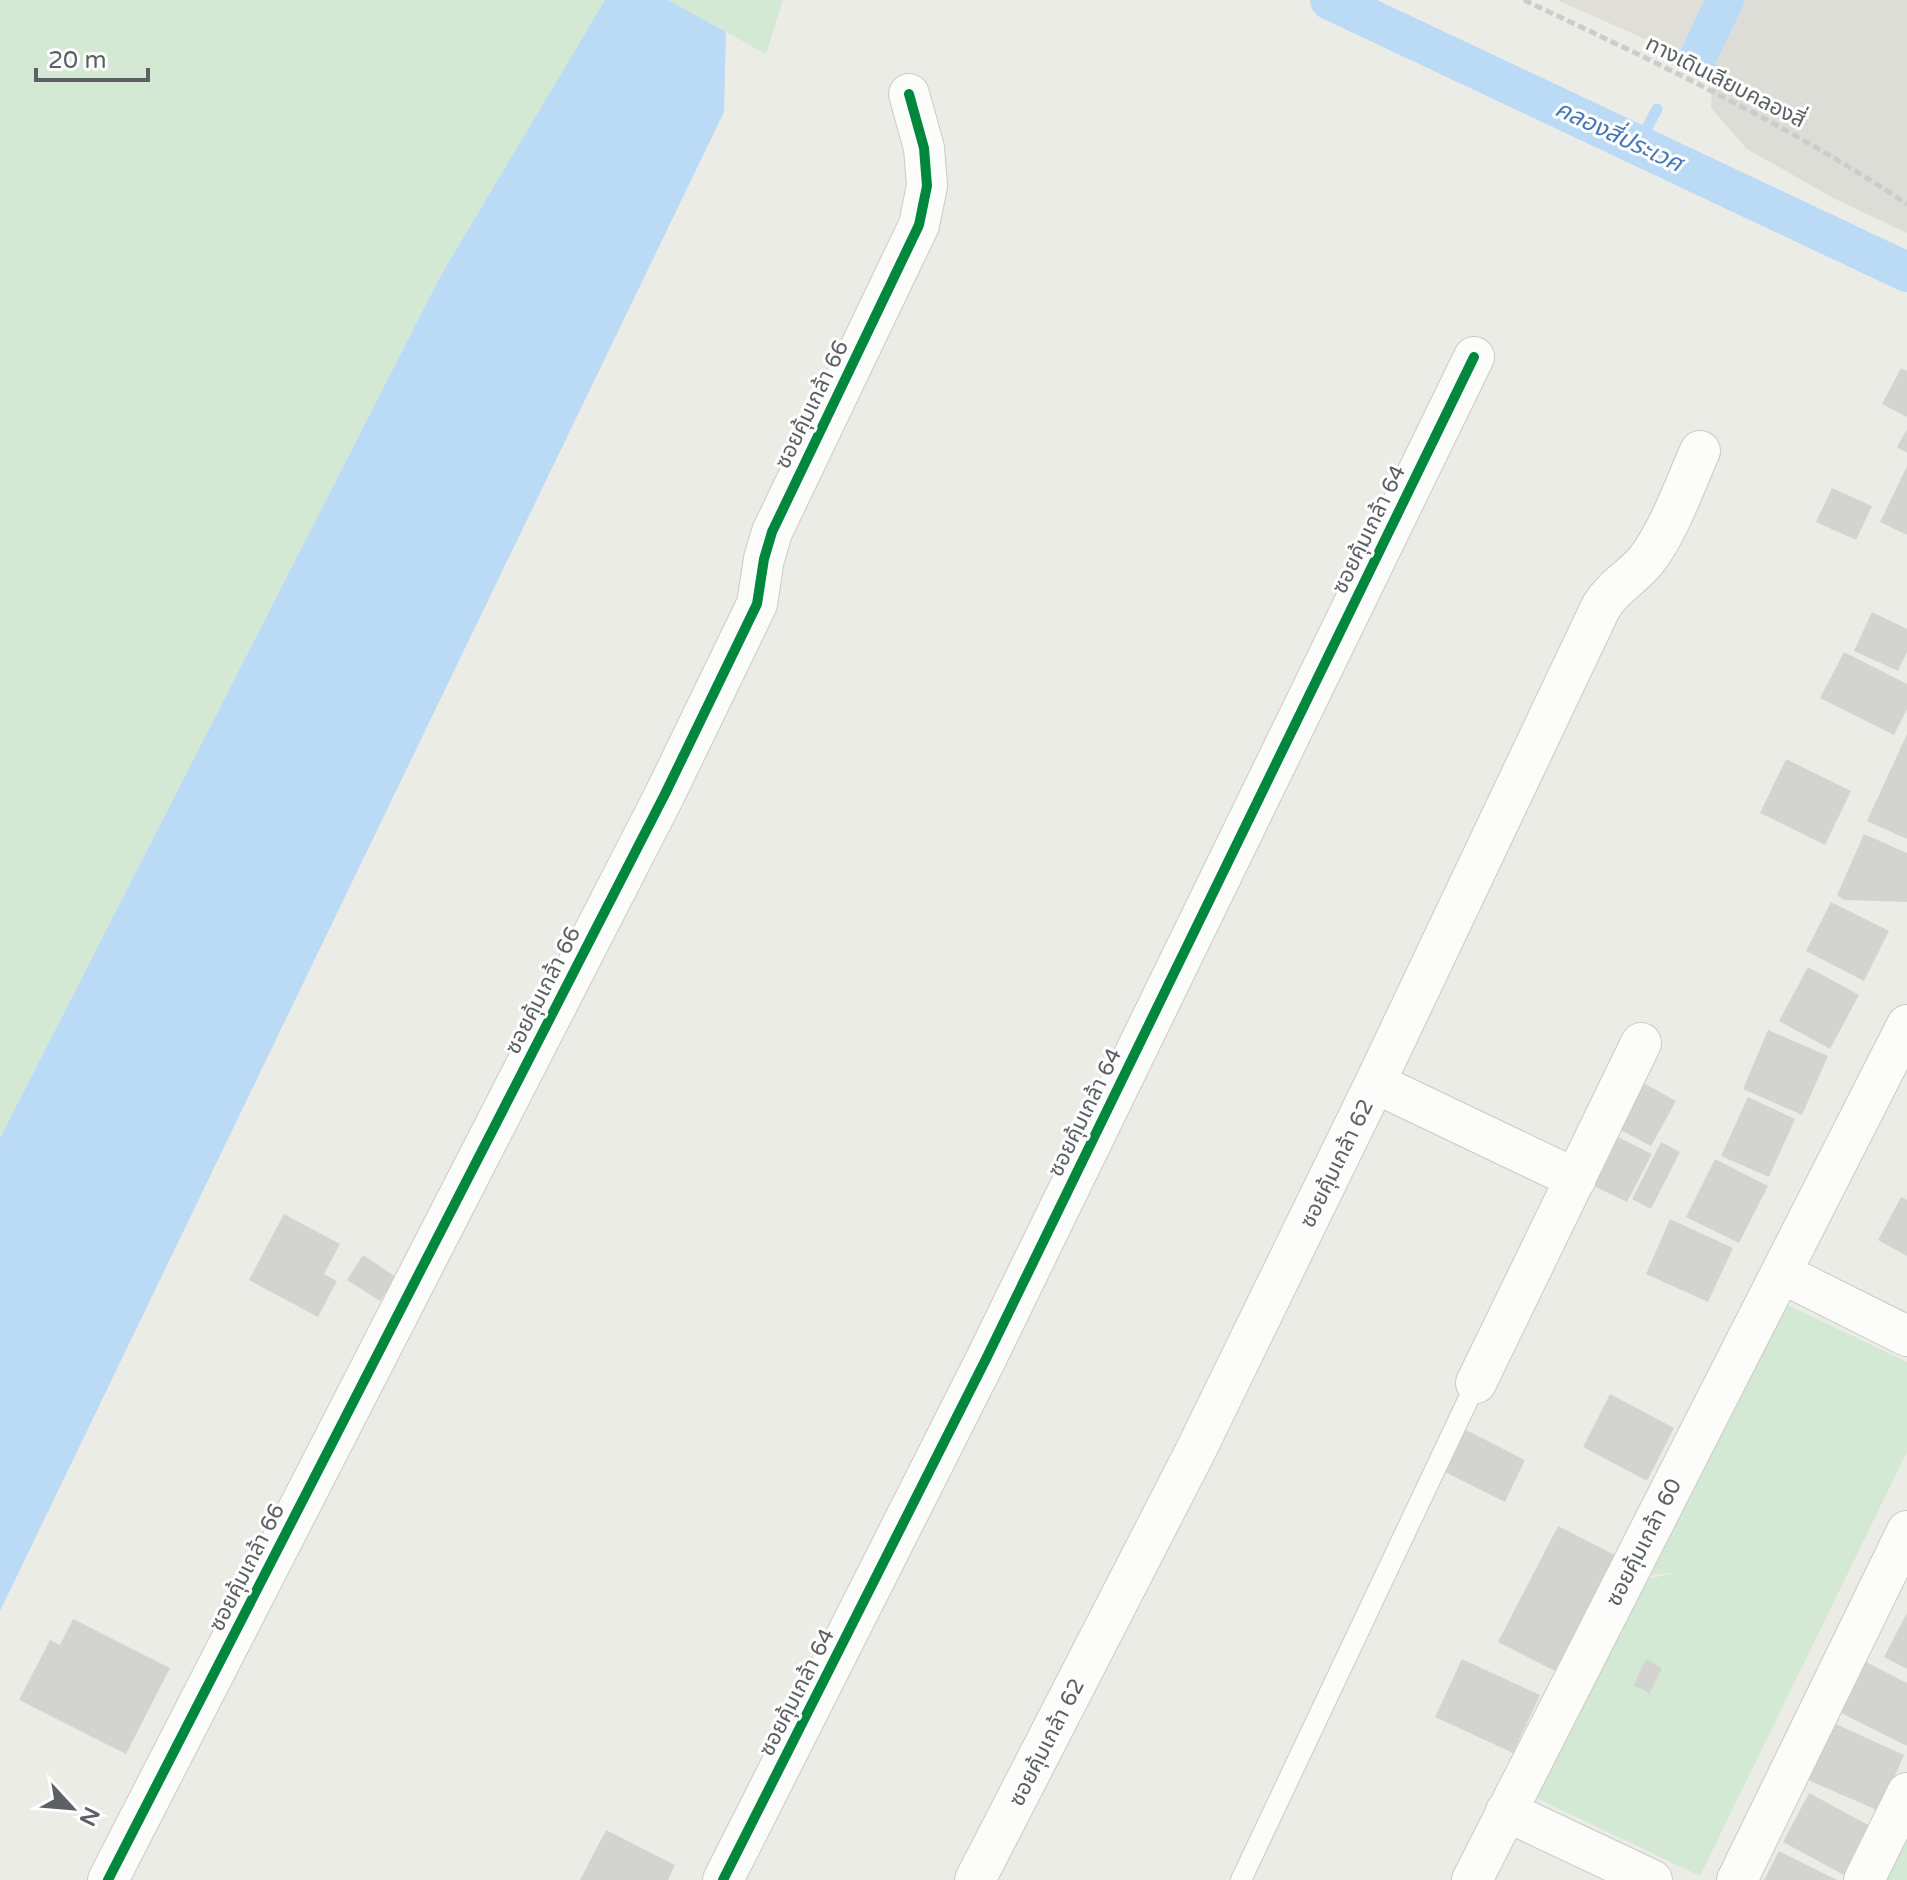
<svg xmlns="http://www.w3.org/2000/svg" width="1907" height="1880" font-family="'Varela Round','Noto Sans Thai',sans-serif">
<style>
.industrial{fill:#ddddd8}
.education{fill:#dfded7}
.green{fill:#d4e9d4}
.water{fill:#bbdaf6}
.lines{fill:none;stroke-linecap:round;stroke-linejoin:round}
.stream{stroke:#bbdaf6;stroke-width:11}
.canal{stroke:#bbdaf6;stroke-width:40}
.building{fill:#d3d3d0}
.lane-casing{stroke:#c9c9c9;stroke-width:22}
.street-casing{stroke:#c9c9c9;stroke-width:42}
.path{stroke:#c9cdcb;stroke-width:5;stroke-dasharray:8 4;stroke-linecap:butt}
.lane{stroke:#fcfcfb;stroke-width:20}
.street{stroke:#fcfcfb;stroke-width:40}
.cycleway-casing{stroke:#fff;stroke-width:15}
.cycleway{stroke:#00873e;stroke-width:10}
.labels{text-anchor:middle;stroke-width:6;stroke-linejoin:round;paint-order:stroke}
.street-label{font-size:22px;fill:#5c6065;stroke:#fff}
.water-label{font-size:24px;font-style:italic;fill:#4577b8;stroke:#fff}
</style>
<rect width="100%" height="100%" fill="#ecece7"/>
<!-- industrial -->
<path class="industrial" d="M 1746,0 L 1907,0 L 1907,233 L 1835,199 L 1747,149 L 1711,108 L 1713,69 Z"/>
<!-- education -->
<path class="education" d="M 1557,0 L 1704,0 L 1679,54 Z"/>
<!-- green -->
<path class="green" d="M 0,0 L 605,0 L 441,275 L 0,1138 Z
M 668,0 L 783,0 L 766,54 Z
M 1788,1305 L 1907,1362 L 1907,1452 L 1700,1876 L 1532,1796 L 1641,1581 L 1677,1572 L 1644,1576 Z
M 1907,1837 L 1907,1880 L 1886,1880 Z"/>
<!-- water -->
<path class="water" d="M 605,0 L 668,0 L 726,32 L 724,112 L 0,1611 L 0,1138 L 441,275 Z
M 1704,0 L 1746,0 L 1713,69 L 1679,54 Z"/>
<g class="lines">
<!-- stream -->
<path class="stream" d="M 1638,145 L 1657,109"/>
<!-- canal -->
<path class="canal" d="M 1330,0 L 1907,272"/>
</g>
<!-- building -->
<path class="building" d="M 1901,368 L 1907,371 L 1907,417 L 1882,404 Z
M 1907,429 L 1907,453 L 1897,447 Z
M 1907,466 L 1907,535 L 1880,522 Z
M 1832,488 L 1872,506 L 1856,540 L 1816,522 Z
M 1872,612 L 1907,629 L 1907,652 L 1898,671 L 1854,651 Z
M 1844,652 L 1907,684 L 1907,709 L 1894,735 L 1820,698 Z
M 1907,734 L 1907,839 L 1867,821 Z
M 1786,759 L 1851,791 L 1825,845 L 1760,813 Z
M 1864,834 L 1907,853 L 1907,902 L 1844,900 L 1837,895 Z
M 1831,902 L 1889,931 L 1864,981 L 1806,951 Z
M 1808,967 L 1859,995 L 1830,1049 L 1779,1021 Z
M 1768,1030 L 1828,1056 L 1802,1115 L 1743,1089 Z
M 1636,1079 L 1676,1101 L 1651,1146 L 1611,1125 Z
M 1748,1097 L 1795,1119 L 1769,1177 L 1721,1156 Z
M 1608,1132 L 1652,1154 L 1627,1202 L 1583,1181 Z
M 1661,1142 L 1680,1152 L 1651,1209 L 1632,1199 Z
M 1715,1159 L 1768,1186 L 1739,1243 L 1686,1217 Z
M 1901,1197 L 1907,1200 L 1907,1256 L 1878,1240 Z
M 284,1214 L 340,1244 L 324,1274 L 337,1281 L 318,1317 L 249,1280 Z
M 1670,1219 L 1733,1248 L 1708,1302 L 1646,1274 Z
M 363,1255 L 396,1277 L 380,1301 L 347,1280 Z
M 1610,1394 L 1674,1428 L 1647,1481 L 1583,1447 Z
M 1466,1430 L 1525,1460 L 1505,1502 L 1445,1472 Z
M 1558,1526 L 1615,1555 L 1555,1671 L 1498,1642 Z
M 1907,1613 L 1907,1669 L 1884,1657 Z
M 73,1619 L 170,1668 L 126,1754 L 19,1700 L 50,1640 L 60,1645 Z
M 1462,1659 L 1540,1695 L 1513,1753 L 1435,1717 Z
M 1646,1659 L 1662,1668 L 1649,1694 L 1643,1689 L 1633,1686 Z
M 1864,1661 L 1907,1683 L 1907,1746 L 1839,1712 Z
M 1827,1720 L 1904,1755 L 1879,1811 L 1801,1777 Z
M 1809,1793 L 1872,1827 L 1846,1876 L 1783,1842 Z
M 606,1830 L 675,1865 L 668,1880 L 580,1880 Z
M 1779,1851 L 1837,1880 L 1764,1880 Z"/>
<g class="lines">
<defs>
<path id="lane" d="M 1241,1880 L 1476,1383"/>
<path id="street" d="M 1375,1083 L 1576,1179
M 1781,1273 L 1907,1336
M 1476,1383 L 1641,1043
M 1506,1811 L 1652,1880
M 108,1880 L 665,794 L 757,604 L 764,559 L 772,532 L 919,225 L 927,186 L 924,148 L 909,94
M 723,1880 L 986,1359 L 1474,357
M 975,1880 L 1194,1454 L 1375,1083 L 1601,607 C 1614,585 1634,577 1648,558 C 1671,526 1684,487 1700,451
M 1472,1880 L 1907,1025
M 1737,1880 L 1907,1531
M 1864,1880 L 1907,1793"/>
</defs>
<!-- lane casing -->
<use href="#lane" class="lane-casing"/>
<!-- street casing -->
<use href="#street" class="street-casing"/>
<!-- path -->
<path class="path" d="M 1524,0 C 1655,62 1786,123 1907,204"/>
<!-- lane -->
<use href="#lane" class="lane"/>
<!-- street -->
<use href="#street" class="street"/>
<defs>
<path id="cycleway" d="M 108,1880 L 665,794 L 757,604 L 764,559 L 772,532 L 919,225 L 927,186 L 924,148 L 909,94
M 723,1880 L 986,1359 L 1474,357"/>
</defs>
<!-- cycleway casing -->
<use href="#cycleway" class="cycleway-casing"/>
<!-- cycleway -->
<use href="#cycleway" class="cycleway"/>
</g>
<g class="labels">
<!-- street labels -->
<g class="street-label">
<text transform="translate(1726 81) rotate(27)" y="8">ทางเดินเลียบคลองสี่</text>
<text transform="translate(811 404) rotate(-64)" y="8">ซอยคุ้มเกล้า 66</text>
<text transform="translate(1368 529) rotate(-64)" y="8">ซอยคุ้มเกล้า 64</text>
<text transform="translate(542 990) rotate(-63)" y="8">ซอยคุ้มเกล้า 66</text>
<text transform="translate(1084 1112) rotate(-64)" y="8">ซอยคุ้มเกล้า 64</text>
<text transform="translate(1336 1163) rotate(-64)" y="8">ซอยคุ้มเกล้า 62</text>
<text transform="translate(1643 1542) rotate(-63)" y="8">ซอยคุ้มเกล้า 60</text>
<text transform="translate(246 1567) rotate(-63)" y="8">ซอยคุ้มเกล้า 66</text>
<text transform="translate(796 1692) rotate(-63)" y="8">ซอยคุ้มเกล้า 64</text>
<text transform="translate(1046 1742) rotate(-63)" y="8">ซอยคุ้มเกล้า 62</text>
</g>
<!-- water labels -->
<g class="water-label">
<text transform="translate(1619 136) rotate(25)" y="8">คลองสี่ประเวศ</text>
</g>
</g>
<!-- north arrow -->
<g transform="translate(72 1808) rotate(116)" stroke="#ffffff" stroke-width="6" paint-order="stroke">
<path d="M0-6L14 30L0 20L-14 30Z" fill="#5c6065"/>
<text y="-12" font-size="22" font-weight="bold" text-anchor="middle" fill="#5c6065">N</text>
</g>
<!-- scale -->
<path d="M36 68v12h112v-12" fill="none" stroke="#5c6065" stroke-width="4"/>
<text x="48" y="68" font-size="24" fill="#5c6065" stroke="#ffffff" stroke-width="6" paint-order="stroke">20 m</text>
</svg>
